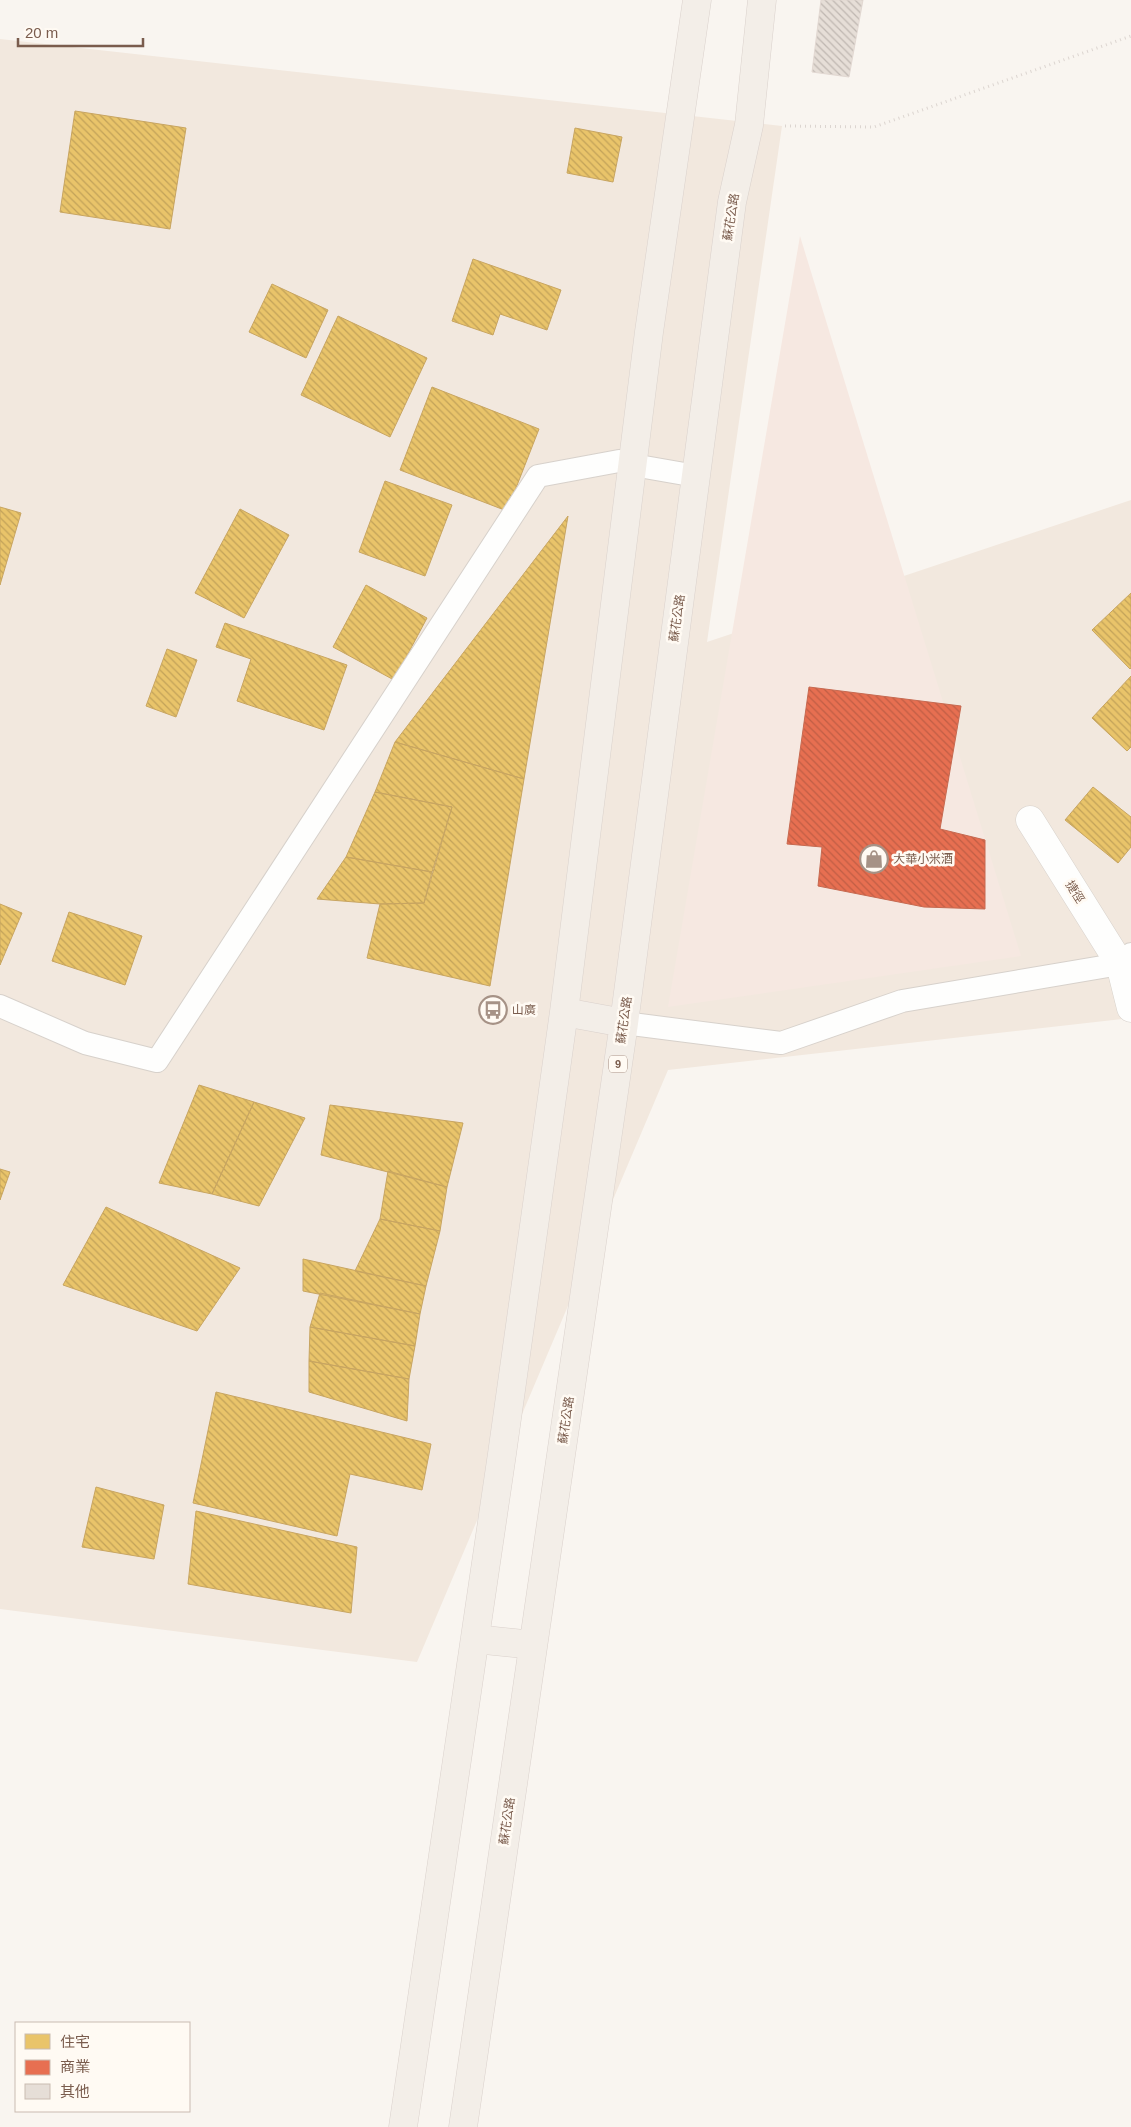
<svg xmlns="http://www.w3.org/2000/svg" width="1131" height="2127" font-family="Arial,'Noto Sans TC',sans-serif">
<style>
.residential{fill:#f2e8de}
.commercial{fill:#f6e8e1}
.homes{fill:url(#homes-back-hatch);stroke:#c8a561}
.shops{fill:url(#shops-back-hatch);stroke:#c66950}
.building{fill:url(#building-back-hatch);stroke:#e2d8d2}
.lines{fill:none;stroke-linecap:round;stroke-linejoin:round}
.service-casing{stroke:#d7d1cb;stroke-width:24}
.minor-casing{stroke:#d7d1cb;stroke-width:29}
.primary-casing{stroke:#dad1cc;stroke-width:29}
.path{stroke:#dcd5d0;stroke-width:3;stroke-dasharray:1 4;stroke-linecap:butt}
.service{stroke:#fefefd;stroke-width:22}
.minor{stroke:#fefefd;stroke-width:28}
.primary{stroke:#f3eee8;stroke-width:28}
.labels{text-anchor:middle;stroke-width:5;stroke-linejoin:round;paint-order:stroke}
.shield{fill:#fffaf3;stroke:#a28b7f;stroke-width:1}
.shield-label{font-size:11px;font-weight:bold;fill:#7a5c4d}
.street-label{font-size:12px;fill:#7a5c4d;stroke:#fffaf3}
.poi-label{font-size:12px;fill:#7a5c4d;stroke:#fffaf3;text-anchor:start}
</style>
<defs>
<pattern id="homes-back-hatch" width="6" height="6" patternUnits="userSpaceOnUse" patternTransform="scale(1.25)"><rect width="6" height="6" fill="#e9c46a"/><path d="M-1 5l2 2M0 0l6 6M5-1l2 2" fill="none" stroke="#c2a259"/></pattern>
<pattern id="shops-back-hatch" width="6" height="6" patternUnits="userSpaceOnUse" patternTransform="scale(1.25)"><rect width="6" height="6" fill="#e76f51"/><path d="M-1 5l2 2M0 0l6 6M5-1l2 2" fill="none" stroke="#c05e45"/></pattern>
<pattern id="building-back-hatch" width="6" height="6" patternUnits="userSpaceOnUse" patternTransform="scale(1.25)"><rect width="6" height="6" fill="#e6ded7"/><path d="M-1 5l2 2M0 0l6 6M5-1l2 2" fill="none" stroke="#bfb7b1"/></pattern>
</defs>
<rect width="100%" height="100%" fill="#f9f5f0"/>
<!-- residential -->
<path class="residential" d="M 0,39 L 782,126 L 707,642 L 1131,500 L 1131,1018 L 668,1070 L 417,1662 L 0,1609 Z"/>
<!-- commercial -->
<path class="commercial" d="M 800,236 L 1021,956 L 668,1007 Z"/>
<!-- homes -->
<path class="homes" d="M 75,111 L 186,128 L 170,229 L 60,212 Z
M 575,128 L 622,137 L 613,182 L 567,173 Z
M 473,259 L 561,290 L 547,330 L 500,314 L 493,335 L 452,321 Z
M 272,284 L 328,310 L 306,358 L 249,332 Z
M 338,316 L 427,358 L 390,437 L 301,395 Z
M 432,387 L 539,429 L 507,511 L 400,470 Z
M 385,481 L 452,505 L 425,576 L 359,552 Z
M 0,507 L 21,513 L 0,585 Z
M 240,509 L 289,535 L 244,618 L 195,593 Z
M 568,516 L 524,779 L 395,742 Z
M 366,585 L 427,618 L 394,680 L 333,647 Z
M 1131,593 L 1131,668 L 1130,669 L 1092,630 Z
M 225,623 L 347,665 L 324,730 L 237,701 L 251,659 L 216,647 Z
M 167,649 L 197,660 L 176,717 L 146,706 Z
M 1131,676 L 1131,747 L 1127,751 L 1092,718 Z
M 395,742 L 524,779 L 490,986 L 367,958 L 380,904 L 424,903 L 452,807 L 375,792 Z
M 1093,787 L 1131,817 L 1131,847 L 1118,863 L 1065,820 Z
M 375,792 L 452,807 L 432,872 L 346,857 Z
M 346,857 L 432,872 L 424,903 L 380,904 L 317,899 Z
M 0,904 L 22,913 L 0,965 Z
M 69,912 L 142,936 L 125,985 L 52,961 Z
M 199,1085 L 254,1102 L 212,1194 L 159,1183 Z
M 254,1102 L 305,1118 L 259,1206 L 212,1194 Z
M 330,1105 L 463,1123 L 447,1187 L 321,1155 Z
M 0,1169 L 10,1172 L 0,1200 Z
M 388,1171 L 447,1187 L 440,1231 L 380,1219 Z
M 106,1207 L 240,1268 L 197,1331 L 63,1285 Z
M 380,1219 L 440,1231 L 426,1286 L 355,1271 Z
M 303,1259 L 426,1286 L 420,1314 L 303,1291 Z
M 320,1293 L 420,1314 L 415,1346 L 310,1327 Z
M 310,1327 L 415,1346 L 409,1379 L 309,1361 Z
M 309,1361 L 409,1379 L 407,1421 L 309,1392 Z
M 216,1392 L 431,1444 L 422,1490 L 350,1474 L 337,1536 L 193,1503 Z
M 96,1487 L 164,1505 L 154,1559 L 82,1547 Z
M 196,1511 L 357,1547 L 351,1613 L 188,1584 Z"/>
<!-- shops -->
<path class="shops" d="M 809,687 L 961,706 L 940,829 L 985,840 L 985,909 L 924,907 L 818,886 L 822,847 L 787,844 Z"/>
<!-- building -->
<path class="building" d="M 821,0 L 863,0 L 849,77 L 812,72 Z"/>
<g class="lines">
<defs>
<path id="service" d="M 0,1006 L 85,1043 L 157,1061 L 538,476 L 619,461 L 633,465 L 696,476
M 624,1023 L 781,1043 L 902,1001 L 1120,964 L 1131,954"/>
<path id="minor" d="M 1030,820 L 1120,964 L 1131,1008"/>
<path id="primary" d="M 564,1012 L 624,1023
M 475,1639 L 533,1645
M 403,2127 L 502,1454 L 564,1012 L 649,332 L 697,0
M 463,2127 L 624,1023 L 732,202 L 749,125 L 762,0"/>
</defs>
<!-- service casing -->
<use href="#service" class="service-casing"/>
<!-- minor casing -->
<use href="#minor" class="minor-casing"/>
<!-- primary casing -->
<use href="#primary" class="primary-casing"/>
<!-- path -->
<path class="path" d="M 785,126 L 874,127 L 1131,36"/>
<!-- service -->
<use href="#service" class="service"/>
<!-- minor -->
<use href="#minor" class="minor"/>
<!-- primary -->
<use href="#primary" class="primary"/>
</g>
<!-- icons -->
<defs>
<symbol id="shop-ring" viewBox="-11 -11 22 22"><circle r="9.5" fill="#fffaf3" stroke="#a69286" stroke-width="1.5"/><path d="M-5-2.5h2.3a2.7 3.5 0 0 1 5.4 0H5L5.5 6h-11ZM-1.5-2.5h3a1.5 2.3 0 0 0-3 0Z" fill="#a69286"/></symbol>
<symbol id="bus-ring" viewBox="-11 -11 22 22"><circle r="9.5" fill="#fffaf3" stroke="#a69286" stroke-width="1.5"/><path d="M-5-6H5V4H4V6H2V4H-2V6H-4V4H-5ZM-3.5-4V0h7V-4ZM-3.5 1.2v1.5H-2V1.2ZM2 1.2v1.5H3.5V1.2Z" fill="#a69286"/></symbol>
</defs>
<g fill-rule="evenodd">
<use href="#shop-ring" x="858" y="843" width="32" height="32"/>
<use href="#bus-ring" x="477" y="994" width="32" height="32"/>
</g>
<g class="labels">
<!-- shield labels -->
<rect class="shield" x="609" y="1055.5" width="18" height="17" rx="4"/>
<g class="shield-label">
<text x="618" y="1068">9</text>
</g>
<!-- street labels -->
<g class="street-label">
<text transform="translate(731 217) rotate(-81)" y="4">蘇花公路</text>
<text transform="translate(677 618) rotate(-82)" y="4">蘇花公路</text>
<text transform="translate(1075 892) rotate(58)" y="4">捷徑</text>
<text transform="translate(624 1020) rotate(-82)" y="4">蘇花公路</text>
<text transform="translate(566 1420) rotate(-82)" y="4">蘇花公路</text>
<text transform="translate(507 1821) rotate(-82)" y="4">蘇花公路</text>
</g>
<!-- poi labels -->
<g class="poi-label">
<text x="893" y="863">大華小米酒</text>
<text x="512" y="1014">山廣</text>
</g>
</g>
<!-- legend -->
<rect x="15" y="2022" width="175" height="90" fill="#fffaf3" stroke="#cabbb1"/>
<rect x="25" y="2034" width="25" height="15" fill="#e9c46a" stroke="#cabbb1"/>
<text x="60" y="2047" font-size="15" fill="#7a5c4d">住宅</text>
<rect x="25" y="2060" width="25" height="15" fill="#e76f51" stroke="#cabbb1"/>
<text x="60" y="2072" font-size="15" fill="#7a5c4d">商業</text>
<rect x="25" y="2084" width="25" height="15" fill="#e6ded7" stroke="#cabbb1"/>
<text x="60" y="2097" font-size="15" fill="#7a5c4d">其他</text>
<!-- scale -->
<path d="M18 38v8h125v-8" fill="none" stroke="#7a5c4d" stroke-width="2.5"/>
<text x="25" y="38" font-size="15" fill="#7a5c4d" stroke="#fffaf3" stroke-width="4" paint-order="stroke">20 m</text>
</svg>
